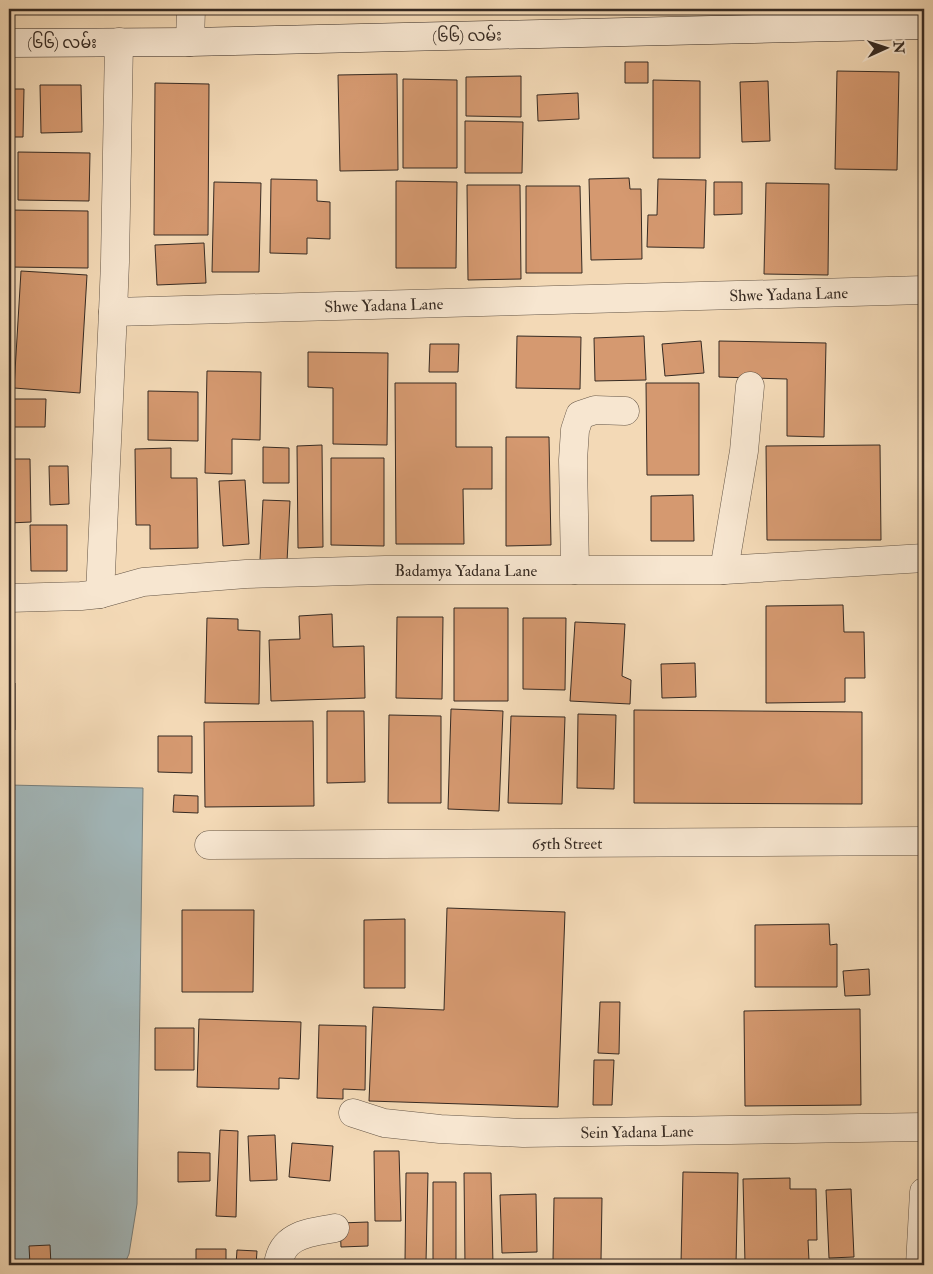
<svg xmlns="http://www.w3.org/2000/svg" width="933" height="1274" font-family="'IM FELL Double Pica','Noto Sans Myanmar',serif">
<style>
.water{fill:#a2b7ba;stroke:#777f7d}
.building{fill:#d59970;stroke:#362a22}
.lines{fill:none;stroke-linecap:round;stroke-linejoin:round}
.street-casing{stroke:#655647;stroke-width:29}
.secondary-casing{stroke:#362a22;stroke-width:29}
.street{stroke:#f7e6d0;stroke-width:28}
.secondary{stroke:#f7e6d0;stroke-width:28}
.labels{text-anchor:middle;stroke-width:4;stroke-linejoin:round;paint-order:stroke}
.street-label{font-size:16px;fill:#362a22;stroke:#f7e6d0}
</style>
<rect width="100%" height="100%" fill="#f3d9b6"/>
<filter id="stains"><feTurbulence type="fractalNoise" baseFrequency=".004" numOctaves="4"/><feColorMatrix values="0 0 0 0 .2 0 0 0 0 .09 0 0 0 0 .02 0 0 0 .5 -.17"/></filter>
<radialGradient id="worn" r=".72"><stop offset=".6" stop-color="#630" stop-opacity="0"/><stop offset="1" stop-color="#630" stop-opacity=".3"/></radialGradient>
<!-- water -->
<path class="water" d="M 9,785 L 143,788 L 137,1204 L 129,1254 L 124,1265 L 9,1265 Z"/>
<!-- building -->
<path class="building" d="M 625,62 L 648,62 L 648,83 L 625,83 Z
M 837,71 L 899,72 L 897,170 L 835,169 Z
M 397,74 L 398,170 L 340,171 L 338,75 Z
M 521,76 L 521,117 L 466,116 L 466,77 Z
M 403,79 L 457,80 L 457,168 L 403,168 Z
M 653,80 L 700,81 L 700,158 L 653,158 Z
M 768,81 L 770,141 L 742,142 L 740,82 Z
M 155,83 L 209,84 L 208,235 L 154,235 Z
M 40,85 L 81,85 L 82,132 L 41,133 Z
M 9,89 L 24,89 L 23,137 L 9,137 Z
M 578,93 L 579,119 L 538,121 L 537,95 Z
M 465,121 L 523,122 L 522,173 L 465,173 Z
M 18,152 L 90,153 L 89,201 L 18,200 Z
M 629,178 L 630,189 L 641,189 L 642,259 L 591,260 L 589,179 Z
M 271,179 L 317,180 L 317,201 L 330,202 L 330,239 L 307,238 L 307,254 L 270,253 Z
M 658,179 L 706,180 L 704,248 L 647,247 L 648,215 L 657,215 Z
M 396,181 L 457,182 L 456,268 L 396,268 Z
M 214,182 L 261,183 L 259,272 L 212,272 Z
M 714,182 L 742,182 L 742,214 L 714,215 Z
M 766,183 L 829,184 L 828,275 L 764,274 Z
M 467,185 L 520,185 L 521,279 L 468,280 Z
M 526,186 L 580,186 L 582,273 L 526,273 Z
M 9,210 L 88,211 L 88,268 L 9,267 Z
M 204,243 L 206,283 L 157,285 L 155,245 Z
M 21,271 L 87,275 L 80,393 L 14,388 Z
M 517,336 L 581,337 L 580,389 L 516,388 Z
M 644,336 L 646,380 L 595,381 L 594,338 Z
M 701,341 L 704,373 L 665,376 L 662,344 Z
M 719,341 L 826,343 L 824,437 L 787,436 L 787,379 L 719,377 Z
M 430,344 L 459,344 L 458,372 L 429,372 Z
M 308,352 L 388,353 L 387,445 L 333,444 L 333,388 L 308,387 Z
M 207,371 L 261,372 L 260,440 L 232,439 L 232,474 L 205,473 Z
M 395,383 L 456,383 L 456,447 L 492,447 L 492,489 L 463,489 L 464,544 L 396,544 Z
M 646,383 L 699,383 L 699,475 L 647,475 Z
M 148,391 L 198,392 L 198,441 L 148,440 Z
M 9,399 L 46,399 L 45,427 L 9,427 Z
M 506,437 L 549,437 L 551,545 L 506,546 Z
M 322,445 L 323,547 L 298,548 L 297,446 Z
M 880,445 L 881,540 L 767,540 L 766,446 Z
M 263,447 L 289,448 L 289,483 L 263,483 Z
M 171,448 L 171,478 L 197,478 L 198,548 L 150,549 L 150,525 L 136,525 L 135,449 Z
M 331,458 L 384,458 L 384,546 L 331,545 Z
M 9,459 L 30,459 L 31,522 L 9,523 Z
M 49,466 L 68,466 L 69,504 L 50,505 Z
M 245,480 L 249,544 L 223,546 L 219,481 Z
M 693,495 L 694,541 L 651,541 L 651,496 Z
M 263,500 L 290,501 L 287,562 L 260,560 Z
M 30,525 L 67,525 L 67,571 L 31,571 Z
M 843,605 L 844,632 L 864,632 L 865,678 L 845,678 L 845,702 L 766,703 L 766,606 Z
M 454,608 L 508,608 L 508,701 L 454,701 Z
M 332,614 L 333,647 L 364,646 L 365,698 L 271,701 L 269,640 L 300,639 L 299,616 Z
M 397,617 L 443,617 L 442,699 L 396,698 Z
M 207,618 L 238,619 L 238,630 L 260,631 L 259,704 L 205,703 Z
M 523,618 L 566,618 L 565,690 L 523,689 Z
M 575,622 L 625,624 L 622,676 L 631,680 L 630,704 L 570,701 Z
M 695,663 L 696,697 L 662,698 L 661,664 Z
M 15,683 L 15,730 L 9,730 L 9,684 Z
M 451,709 L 503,711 L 499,811 L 448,809 Z
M 634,710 L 862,712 L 862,804 L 634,803 Z
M 327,711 L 364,711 L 365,782 L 327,783 Z
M 578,714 L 616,715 L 614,789 L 577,788 Z
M 389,715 L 441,716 L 441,803 L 388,803 Z
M 511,716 L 565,717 L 562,804 L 508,803 Z
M 313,721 L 314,806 L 205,807 L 204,722 Z
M 158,736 L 192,736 L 192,773 L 158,772 Z
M 174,795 L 198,796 L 198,813 L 173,812 Z
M 447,908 L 565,912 L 558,1107 L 369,1101 L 373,1007 L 444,1010 Z
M 182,910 L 254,910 L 253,992 L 182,992 Z
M 405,919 L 405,988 L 364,988 L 364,920 Z
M 829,924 L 830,945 L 837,944 L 837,987 L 755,987 L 755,925 Z
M 869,969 L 870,995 L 845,996 L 843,971 Z
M 600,1002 L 620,1002 L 619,1054 L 598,1053 Z
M 860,1009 L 861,1105 L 745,1106 L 744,1011 Z
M 199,1019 L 301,1022 L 299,1079 L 279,1078 L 279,1089 L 197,1087 Z
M 319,1025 L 366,1026 L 365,1090 L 343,1089 L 343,1099 L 317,1098 Z
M 155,1028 L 194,1028 L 194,1070 L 155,1070 Z
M 594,1060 L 614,1060 L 612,1105 L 593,1105 Z
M 220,1130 L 238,1131 L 236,1217 L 216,1216 Z
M 275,1135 L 277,1180 L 250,1181 L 248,1136 Z
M 292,1143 L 333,1146 L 330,1181 L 289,1177 Z
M 374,1151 L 399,1151 L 401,1221 L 375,1221 Z
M 178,1152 L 210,1153 L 210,1181 L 178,1182 Z
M 683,1172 L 738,1173 L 736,1264 L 681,1263 Z
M 406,1173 L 428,1173 L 426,1262 L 405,1262 Z
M 464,1173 L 491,1173 L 493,1265 L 465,1265 Z
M 790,1178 L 790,1189 L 816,1189 L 817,1240 L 808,1240 L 809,1261 L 745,1263 L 743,1179 Z
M 433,1182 L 456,1182 L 456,1265 L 433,1265 Z
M 851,1189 L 854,1257 L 829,1258 L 826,1190 Z
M 536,1194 L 537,1252 L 502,1253 L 500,1195 Z
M 554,1198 L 602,1198 L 601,1260 L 553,1260 Z
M 368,1222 L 368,1246 L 341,1247 L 340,1223 Z
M 50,1245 L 51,1265 L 30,1265 L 29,1246 Z
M 196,1249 L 226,1249 L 226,1265 L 196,1265 Z
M 237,1250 L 257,1251 L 256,1265 L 236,1265 Z"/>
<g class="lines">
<defs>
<g id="street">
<path id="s1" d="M 119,42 L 115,262 L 113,312 L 924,290"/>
<path d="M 190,42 L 191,9"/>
<path d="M 575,570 L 573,460 L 575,430 L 580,415 L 595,410 L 625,411"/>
<path d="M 724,570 L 744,451 L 750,386"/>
<path d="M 100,594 L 113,312"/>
<path id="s2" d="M 9,598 L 81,596 L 100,594 L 143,582 L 246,574 L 385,570 L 724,570 L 924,558"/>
<path id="s3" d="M 209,845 L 924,841"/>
<path id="s4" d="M 353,1113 L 384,1123 L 440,1129 L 523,1133 L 924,1127"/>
<path d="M 278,1265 C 282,1234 309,1233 335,1228"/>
<path d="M 920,1265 L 924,1192"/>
</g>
<path id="secondary" d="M 9,43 L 190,42 L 924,25"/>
</defs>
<!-- street casing -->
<use href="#street" class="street-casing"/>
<!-- secondary casing -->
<use href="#secondary" class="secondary-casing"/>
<!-- street -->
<use href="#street" class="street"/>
<!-- secondary -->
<use href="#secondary" class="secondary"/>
</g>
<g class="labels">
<!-- street labels -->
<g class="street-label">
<text transform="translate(467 35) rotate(-1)" y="6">(၆၆) လမ်း</text>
<text x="62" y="48">(၆၆) လမ်း</text>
<text dy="6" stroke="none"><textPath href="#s1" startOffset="946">Shwe Yadana Lane</textPath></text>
<text dy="6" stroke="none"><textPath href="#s1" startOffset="541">Shwe Yadana Lane</textPath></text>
<text dy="6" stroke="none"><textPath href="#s2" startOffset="459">Badamya Yadana Lane</textPath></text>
<text dy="6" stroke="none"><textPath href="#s3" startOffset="358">65th Street</textPath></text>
<text dy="6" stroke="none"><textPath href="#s4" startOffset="286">Sein Yadana Lane</textPath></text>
</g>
</g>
<!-- margin -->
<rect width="933" height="1274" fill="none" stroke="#f3d9b6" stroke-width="30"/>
<rect x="10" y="10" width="913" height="1254" fill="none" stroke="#362a22" stroke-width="2.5"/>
<rect x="15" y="15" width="903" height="1244" fill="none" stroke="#362a22"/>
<!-- north arrow -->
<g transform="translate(886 48) rotate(87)" stroke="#f7e6d0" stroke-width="4" paint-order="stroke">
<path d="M0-4L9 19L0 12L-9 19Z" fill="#362a22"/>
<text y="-8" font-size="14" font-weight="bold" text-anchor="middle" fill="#362a22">N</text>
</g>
<rect width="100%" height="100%" filter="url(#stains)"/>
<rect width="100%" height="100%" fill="url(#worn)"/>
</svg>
